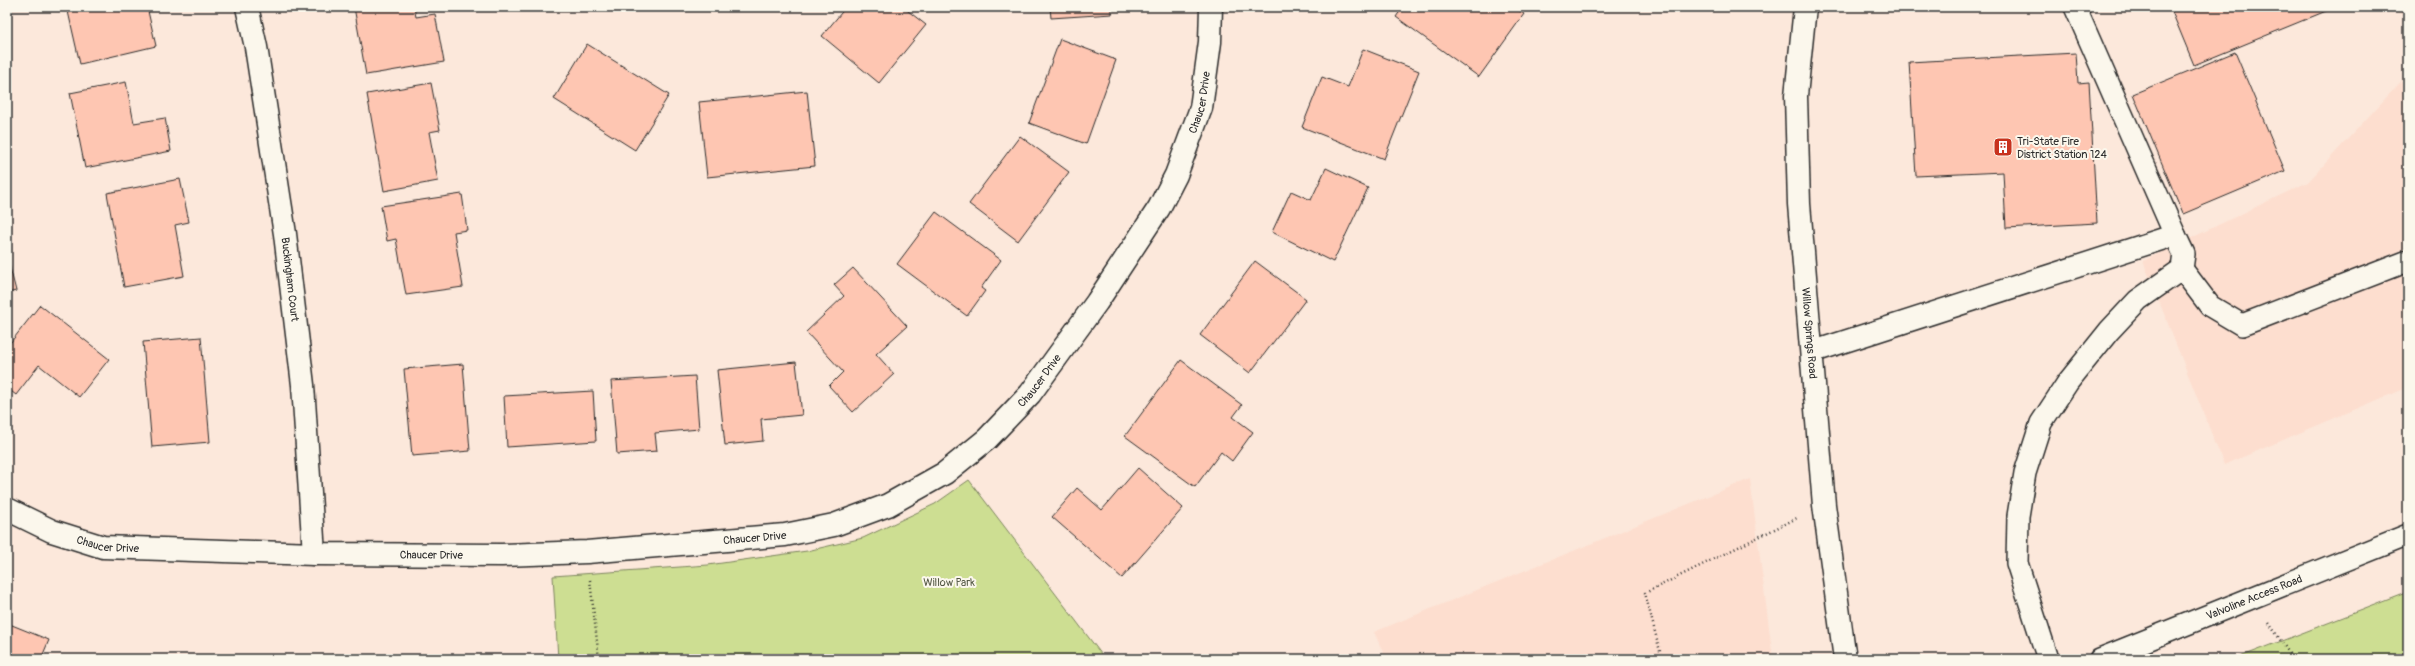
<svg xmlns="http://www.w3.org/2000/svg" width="2415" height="666" font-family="Pangolin,sans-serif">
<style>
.built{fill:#fddecf}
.green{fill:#cdde92;stroke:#7c845e}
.building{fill:#fec6b2;stroke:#2b2b2b}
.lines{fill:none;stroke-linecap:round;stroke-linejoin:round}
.service-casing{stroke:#2b2b2b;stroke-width:24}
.minor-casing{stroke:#2b2b2b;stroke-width:25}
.secondary-casing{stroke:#2b2b2b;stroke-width:25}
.path{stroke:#2b2b2b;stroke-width:2.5;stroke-dasharray:1 3;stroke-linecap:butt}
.service{stroke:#fbf7ec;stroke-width:21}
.minor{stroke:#fbf7ec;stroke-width:22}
.secondary{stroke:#fbf7ec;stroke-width:22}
.labels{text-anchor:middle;stroke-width:4;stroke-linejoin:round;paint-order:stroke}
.street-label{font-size:11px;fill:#2b2b2b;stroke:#fbf7ec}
.poi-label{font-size:11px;fill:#2b2b2b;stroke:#fbf7ec;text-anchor:start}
.park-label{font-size:11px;fill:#545845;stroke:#fbf7ec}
</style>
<rect width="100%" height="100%" fill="#fce8db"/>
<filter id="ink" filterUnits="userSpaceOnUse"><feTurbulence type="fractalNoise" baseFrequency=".025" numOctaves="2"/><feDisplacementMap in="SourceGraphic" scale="8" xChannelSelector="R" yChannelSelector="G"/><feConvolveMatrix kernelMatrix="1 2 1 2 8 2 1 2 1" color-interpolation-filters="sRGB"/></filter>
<g filter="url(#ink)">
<!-- built -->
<path class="built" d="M 2392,7 L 2408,7 L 2408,19 Z
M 2408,74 L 2408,387 L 2224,465 L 2143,261 L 2308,182 Z
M 1750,479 L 1773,659 L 1386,659 L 1374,632 Z"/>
<!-- green -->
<path class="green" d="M 969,480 L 1105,659 L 558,659 L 553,576 L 708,565 L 807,551 L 863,538 L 935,504 Z
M 2408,592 L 2408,659 L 2235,659 Z"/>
<!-- building -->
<path class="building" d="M 67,7 L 147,7 L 156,46 L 80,64 Z
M 354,7 L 414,7 L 416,17 L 435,14 L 444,62 L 366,75 Z
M 846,7 L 903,7 L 926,25 L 879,83 L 822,36 Z
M 1050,7 L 1112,7 L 1112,14 L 1051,18 Z
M 1403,7 L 1514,7 L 1524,14 L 1479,77 L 1396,17 Z
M 2170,7 L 2330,7 L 2331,9 L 2194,65 Z
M 1060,39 L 1116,60 L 1086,144 L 1029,123 Z
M 587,44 L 669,95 L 635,150 L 554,99 Z
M 1363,49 L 1419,71 L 1384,159 L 1302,127 L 1322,77 L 1348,87 Z
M 2235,52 L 2285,171 L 2183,214 L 2133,94 Z
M 2076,53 L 2078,83 L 2089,82 L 2097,223 L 2006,228 L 2003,172 L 1916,176 L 1909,62 Z
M 126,82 L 134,123 L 165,118 L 171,151 L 85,168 L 70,93 Z
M 431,83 L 440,130 L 429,132 L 438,181 L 384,191 L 367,94 Z
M 807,91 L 815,166 L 707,177 L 699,102 Z
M 1020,136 L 1069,172 L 1018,241 L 969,204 Z
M 1326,168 L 1368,188 L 1333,262 L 1272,232 L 1291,191 L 1311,200 Z
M 180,179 L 189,222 L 175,225 L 184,276 L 124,287 L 107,193 Z
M 462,194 L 467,230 L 454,232 L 463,287 L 406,295 L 396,239 L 387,241 L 381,206 Z
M 936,212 L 1001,260 L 981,288 L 985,291 L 967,316 L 897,264 Z
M 7,256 L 16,291 L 7,293 Z
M 1255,261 L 1306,299 L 1250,373 L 1200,335 Z
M 853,268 L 907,326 L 876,354 L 894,374 L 853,412 L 829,386 L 843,372 L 806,332 L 844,296 L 834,285 Z
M 40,305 L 109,359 L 79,397 L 39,365 L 16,395 L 7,388 L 7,347 Z
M 201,337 L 210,442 L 152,447 L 143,342 Z
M 1181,360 L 1242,405 L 1233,417 L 1253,432 L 1232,461 L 1221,452 L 1195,487 L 1125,436 Z
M 796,362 L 802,415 L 761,419 L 763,441 L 725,445 L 717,370 Z
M 463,364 L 470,451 L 412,456 L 404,369 Z
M 695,376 L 699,429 L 655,433 L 657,451 L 617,454 L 611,381 Z
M 593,391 L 596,441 L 507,447 L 504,396 Z
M 1138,468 L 1183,508 L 1122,578 L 1052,517 L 1077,488 L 1102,510 Z
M 7,623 L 49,640 L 41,659 L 7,659 Z
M 230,655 L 264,659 L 230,659 Z
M 331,655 L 368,656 L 367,659 L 331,659 Z"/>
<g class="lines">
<defs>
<g id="service">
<path d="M 2182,269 L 2210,306 L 2242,325 L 2408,261"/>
<path d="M 1812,352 L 2175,235 L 2075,7"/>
<path d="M 2048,659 L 2017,563 L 2018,516 L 2025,473 L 2041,423 L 2068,382 L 2109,331 L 2138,300 L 2182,269 L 2184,254 L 2175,235"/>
<path id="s1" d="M 2100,659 L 2408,535"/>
</g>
<g id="minor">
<path id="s2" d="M 247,7 L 256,47 L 285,234 L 303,385 L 314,554"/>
<path id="s3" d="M 7,509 L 52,531 L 103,547 L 314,554 L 502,555 L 587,552 L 785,535 L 834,525 L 888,505 L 945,473 L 987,439 L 1030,394 L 1097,302 L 1159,208 L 1176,175 L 1201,108 L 1210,42 L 1211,7"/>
</g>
<g id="secondary">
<path id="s4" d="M 1805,7 L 1796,96 L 1799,204 L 1824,505 L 1845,659"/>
</g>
</defs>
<!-- service casing -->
<use href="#service" class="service-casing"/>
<!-- minor casing -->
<use href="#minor" class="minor-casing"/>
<!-- secondary casing -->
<use href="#secondary" class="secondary-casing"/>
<!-- path -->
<path class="path" d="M 590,580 L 599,659
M 2269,623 L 2293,659
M 1662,659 L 1645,593 L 1797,518"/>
<!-- service -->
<use href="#service" class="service"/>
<!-- minor -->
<use href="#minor" class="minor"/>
<!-- secondary -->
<use href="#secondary" class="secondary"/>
</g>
</g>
<!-- icons -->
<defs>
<symbol id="building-square" viewBox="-11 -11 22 22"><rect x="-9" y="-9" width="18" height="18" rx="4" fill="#c8321e" stroke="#fbf7ec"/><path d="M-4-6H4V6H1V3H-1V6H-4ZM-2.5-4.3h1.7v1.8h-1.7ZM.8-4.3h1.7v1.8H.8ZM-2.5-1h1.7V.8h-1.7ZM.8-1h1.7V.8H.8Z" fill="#fff"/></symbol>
</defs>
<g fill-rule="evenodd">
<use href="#building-square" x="1992" y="136" width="22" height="22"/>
</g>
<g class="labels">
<!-- street labels -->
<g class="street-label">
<text dy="4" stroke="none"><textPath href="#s3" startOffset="1416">Chaucer Drive</textPath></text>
<text dy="4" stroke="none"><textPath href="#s2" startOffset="276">Buckingham Court</textPath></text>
<text dy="4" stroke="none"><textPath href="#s4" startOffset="327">Willow Springs Road</textPath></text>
<text dy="4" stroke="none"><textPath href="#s3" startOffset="1092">Chaucer Drive</textPath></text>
<text dy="4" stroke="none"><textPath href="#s3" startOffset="756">Chaucer Drive</textPath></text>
<text dy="4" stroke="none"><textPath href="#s3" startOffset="108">Chaucer Drive</textPath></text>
<text dy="4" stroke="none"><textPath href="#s3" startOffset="432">Chaucer Drive</textPath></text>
<text dy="4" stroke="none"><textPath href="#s1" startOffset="166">Valvoline Access Road</textPath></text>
</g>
<!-- poi labels -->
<g class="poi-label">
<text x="2017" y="145">Tri-State Fire<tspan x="2017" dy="13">District Station 124</tspan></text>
</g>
<!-- park labels -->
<g class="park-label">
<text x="949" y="586">Willow Park</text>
</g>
</g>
<!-- margin -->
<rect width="2415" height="666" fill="none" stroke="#fbf7ec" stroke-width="24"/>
<rect x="12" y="12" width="2391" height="642" fill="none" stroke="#2b2b2b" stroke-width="1.5" filter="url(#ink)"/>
</svg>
